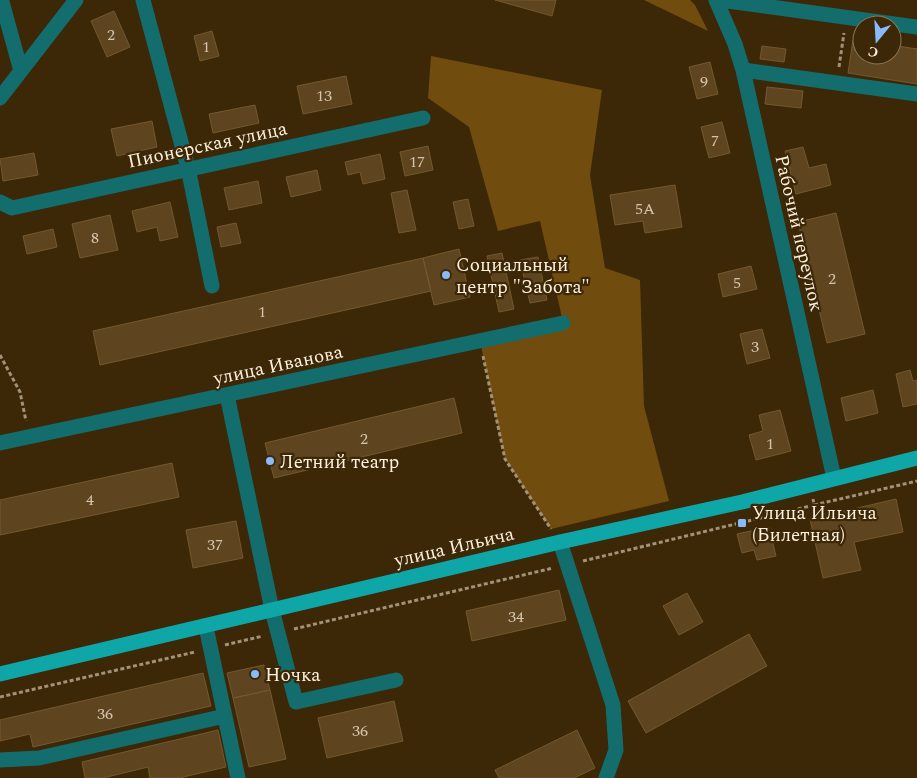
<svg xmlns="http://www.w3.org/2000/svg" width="917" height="778" font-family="Spectral,serif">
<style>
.green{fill:#704c0f}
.building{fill:#5e4520;stroke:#74582e}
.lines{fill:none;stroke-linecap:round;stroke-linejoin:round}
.path{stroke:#a29279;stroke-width:3;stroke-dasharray:4 2.5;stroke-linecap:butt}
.minor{stroke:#136d6d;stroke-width:15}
.major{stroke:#0ea6a7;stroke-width:15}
.poi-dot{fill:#88bafc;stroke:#3c2807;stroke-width:2}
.labels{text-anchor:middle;stroke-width:4.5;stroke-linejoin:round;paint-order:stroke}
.number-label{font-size:16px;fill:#d5c5ae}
.street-label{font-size:19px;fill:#fdf0de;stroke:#3c2807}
.poi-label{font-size:19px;fill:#fdf0de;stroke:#3c2807;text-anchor:start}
</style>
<rect width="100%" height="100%" fill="#3c2807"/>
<!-- green -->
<path class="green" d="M 644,0 L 690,0 L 695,5 L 708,31 Z
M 431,56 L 602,90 L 590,175 L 605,268 L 640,280 L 644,406 L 669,501 L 551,529 L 505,459 L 480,341 L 563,322 L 540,221 L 498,231 L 469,127 L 428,98 Z"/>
<!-- building -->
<path class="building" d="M 495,0 L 556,0 L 552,16 Z
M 114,11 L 130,47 L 107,57 L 91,21 Z
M 212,31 L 219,56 L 200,61 L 194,36 Z
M 853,40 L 862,41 L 862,55 L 892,55 L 892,45 L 917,49 L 917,84 L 848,73 Z
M 762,46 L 786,49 L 784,62 L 760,59 Z
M 710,62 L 718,94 L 697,99 L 689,67 Z
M 346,76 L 352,104 L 303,114 L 297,86 Z
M 767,87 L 803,91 L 801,108 L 765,104 Z
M 255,105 L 259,123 L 213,133 L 209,114 Z
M 152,121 L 157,147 L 117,156 L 111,129 Z
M 722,122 L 730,153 L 709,158 L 701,127 Z
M 428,146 L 433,170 L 405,176 L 400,152 Z
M 803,147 L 809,168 L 826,164 L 831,185 L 796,194 L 785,151 Z
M 34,153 L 38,175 L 3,181 L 0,159 Z
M 380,154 L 385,179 L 363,184 L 360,172 L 348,175 L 345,162 Z
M 317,170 L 321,190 L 291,197 L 286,177 Z
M 258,181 L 262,203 L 229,210 L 224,188 Z
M 675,185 L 682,227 L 645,233 L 643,221 L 615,225 L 610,195 Z
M 407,190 L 416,230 L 399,233 L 391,193 Z
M 468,199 L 474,226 L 459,229 L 453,202 Z
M 170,202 L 178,237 L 160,241 L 157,227 L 137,232 L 132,211 Z
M 836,213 L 865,334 L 827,343 L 798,222 Z
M 110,215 L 118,250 L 80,258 L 72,224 Z
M 236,223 L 241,243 L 221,247 L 217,227 Z
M 53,229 L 57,247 L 27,254 L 23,236 Z
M 459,249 L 470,297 L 434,305 L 423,258 Z
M 502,253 L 514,309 L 499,312 L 487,256 Z
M 538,257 L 547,300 L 530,303 L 520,260 Z
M 423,258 L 431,291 L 100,365 L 93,331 Z
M 751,266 L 757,289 L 723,297 L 718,274 Z
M 762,329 L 770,358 L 747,364 L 740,334 Z
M 910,370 L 913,381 L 917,380 L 917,404 L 903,407 L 896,374 Z
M 873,390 L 878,413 L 846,421 L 841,398 Z
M 454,398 L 462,433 L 274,478 L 265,443 Z
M 780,410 L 791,451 L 756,460 L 749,435 L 763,431 L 759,415 Z
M 172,463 L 179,497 L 0,535 L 0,500 Z
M 896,499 L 903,532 L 854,542 L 861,570 L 823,578 L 810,519 Z
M 236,521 L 243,558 L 193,568 L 186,530 Z
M 769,527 L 776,556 L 757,560 L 754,550 L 742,553 L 737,534 Z
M 559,590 L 566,620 L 472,641 L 466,611 Z
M 687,593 L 703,622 L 679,635 L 663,606 Z
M 749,634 L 767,666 L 646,733 L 628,701 Z
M 264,665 L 270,690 L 233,698 L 227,673 Z
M 203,673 L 211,706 L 33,747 L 30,734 L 0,741 L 0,720 Z
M 270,690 L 286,759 L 249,767 L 233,698 Z
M 394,701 L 403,741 L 327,758 L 318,718 Z
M 218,730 L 226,767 L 179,778 L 150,778 L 148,767 L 103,778 L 85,778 L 82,762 Z
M 577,730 L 595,768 L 574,778 L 499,778 L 495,770 Z"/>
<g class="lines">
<!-- path -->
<path class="path" d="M 839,67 L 844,33
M 0,355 L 20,392 L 26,421
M 483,356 L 505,459 L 551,529
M 814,505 L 917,481
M 583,561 L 814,505 L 813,499
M 294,629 L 553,568
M 225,645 L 263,636
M 0,697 L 195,652"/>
<!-- minor -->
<path class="minor" d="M 143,0 L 188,168 L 212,286
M 716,0 L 735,44 L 743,70 L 834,478
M 720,0 L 917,27
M 0,3 L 2,2 L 21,71
M 743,70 L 917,94
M 0,98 L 76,0
M 0,202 L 12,208 L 423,118
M 227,395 L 272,610 L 296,702 L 396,680
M 0,443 L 563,323
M 560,542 L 613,705 L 616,750 L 606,778
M 206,627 L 238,778
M 0,760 L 39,758 L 225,716"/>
<!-- major -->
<path class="major" d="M 0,674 L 560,542 L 742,502 L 917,458"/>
</g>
<!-- markers -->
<g class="poi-dot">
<circle cx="446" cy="275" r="5"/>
<circle cx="270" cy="461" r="5"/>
<rect x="737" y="518" width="10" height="10" rx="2.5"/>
<circle cx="255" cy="674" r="5"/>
</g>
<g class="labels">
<!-- number labels -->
<g class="number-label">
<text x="111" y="40">2</text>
<text x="206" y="52">1</text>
<text x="704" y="87">9</text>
<text x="324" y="101">13</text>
<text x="715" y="146">7</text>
<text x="417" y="167">17</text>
<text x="645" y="214">5А</text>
<text x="95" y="243">8</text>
<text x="832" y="284">2</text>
<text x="737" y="288">5</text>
<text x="262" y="317">1</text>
<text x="755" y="352">3</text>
<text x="364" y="444">2</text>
<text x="770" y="449">1</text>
<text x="90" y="505">4</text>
<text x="215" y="550">37</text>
<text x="516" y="622">34</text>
<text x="105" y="719">36</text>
<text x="360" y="736">36</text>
</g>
<!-- street labels -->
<g class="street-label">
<text transform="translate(207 144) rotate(-12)" y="7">Пионерская улица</text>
<text transform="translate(800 233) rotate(77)" y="7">Рабочий переулок</text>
<text transform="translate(278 364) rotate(-12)" y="7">улица Иванова</text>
<text transform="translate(454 546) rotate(-13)" y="7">улица Ильича</text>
</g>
<!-- poi labels -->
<g class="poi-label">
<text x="456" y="271">Социальный<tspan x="456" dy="22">центр "Забота"</tspan></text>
<text x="280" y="468">Летний театр</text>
<text x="752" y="519">Улица Ильича<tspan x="752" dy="22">(Билетная)</tspan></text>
<text x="265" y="681">Ночка</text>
</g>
</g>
<!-- north arrow -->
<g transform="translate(877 40) rotate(198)"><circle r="24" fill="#3c2807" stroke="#89785d"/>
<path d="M0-4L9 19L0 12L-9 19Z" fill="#88bafc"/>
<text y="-8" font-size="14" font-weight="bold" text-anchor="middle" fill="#fdf0de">С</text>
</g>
</svg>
